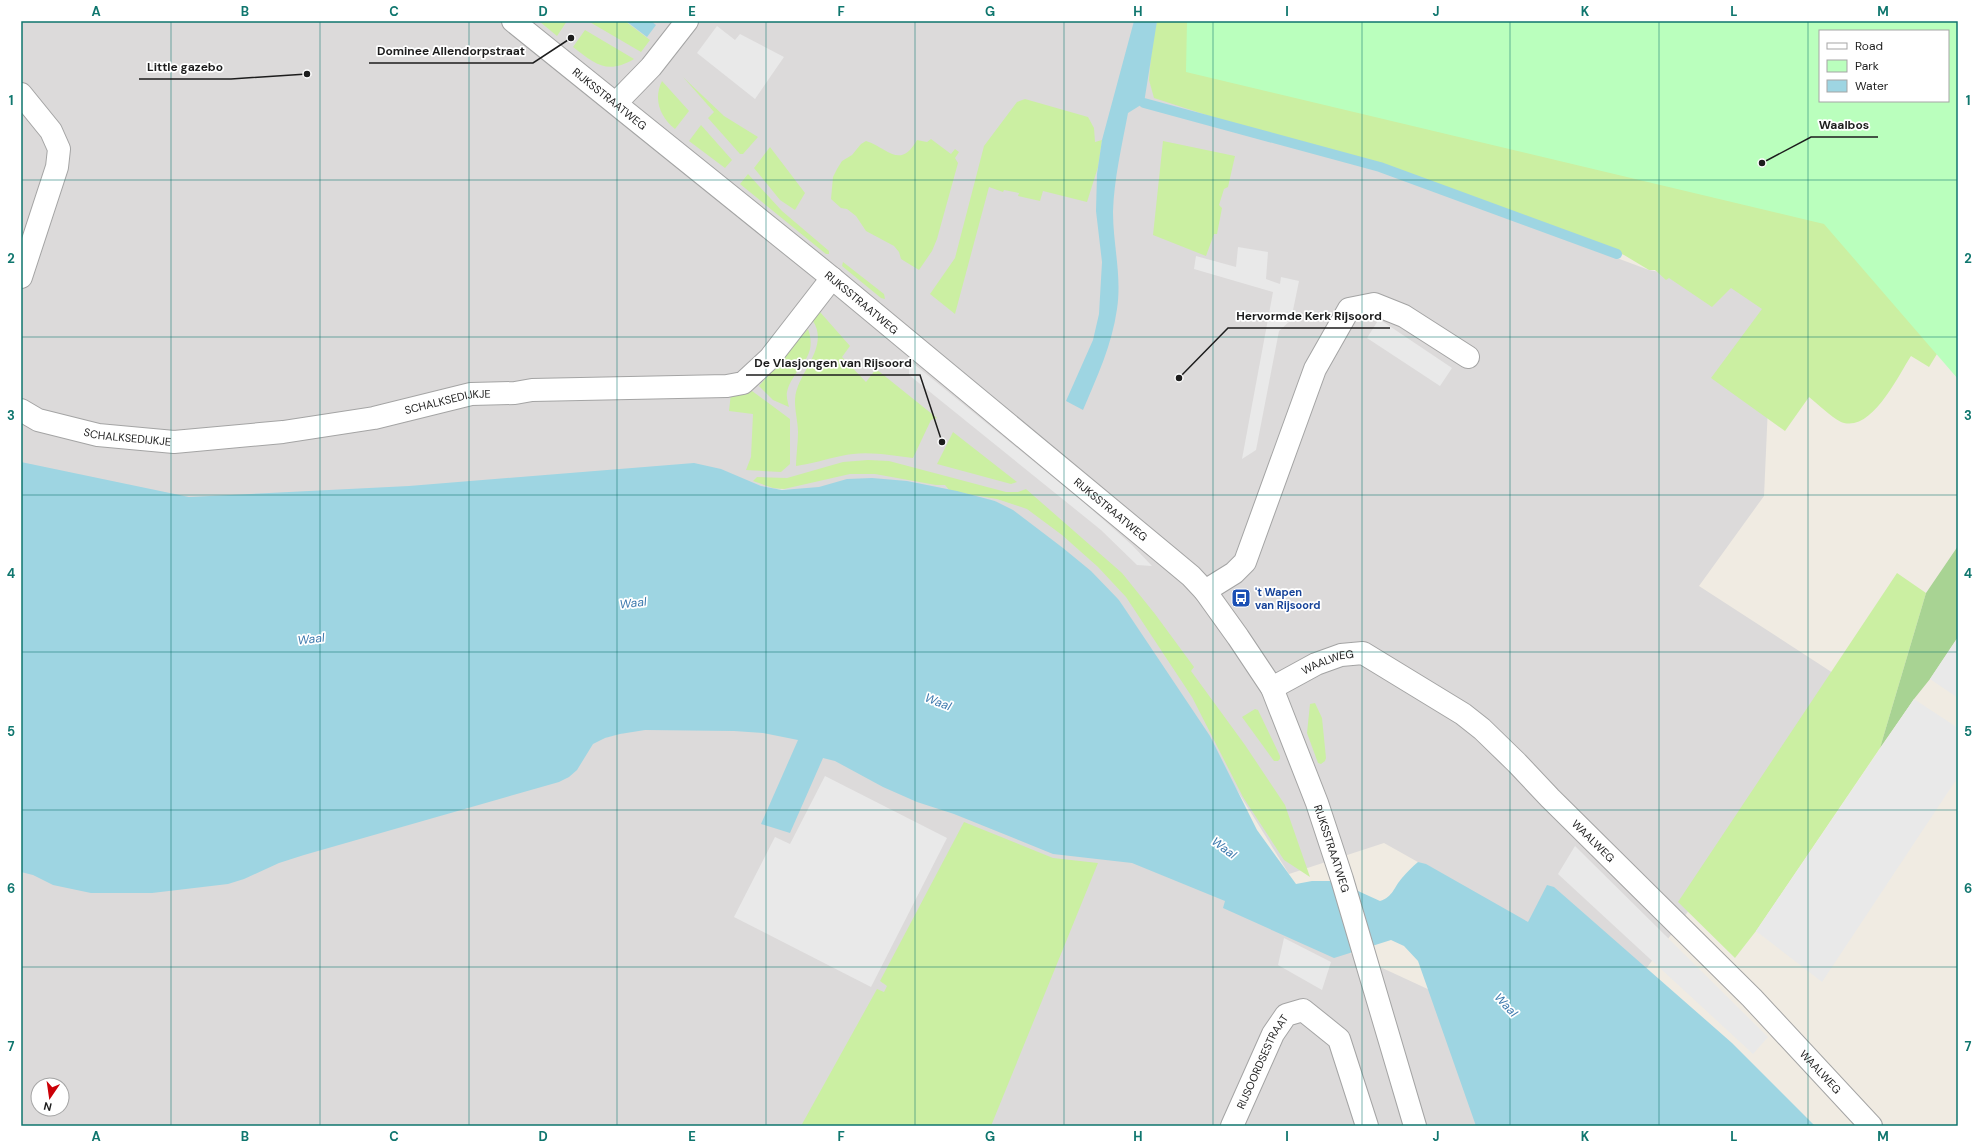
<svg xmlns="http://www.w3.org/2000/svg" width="1979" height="1147" font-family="'DM Sans',sans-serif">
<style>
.residential{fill:#dcdada;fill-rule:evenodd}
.grass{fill:#cbefa2;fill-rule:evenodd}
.forest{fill:#a8d393}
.park{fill:#baffbd;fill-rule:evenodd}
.parking{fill:#e9e9e9}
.water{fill:#9ed5e2}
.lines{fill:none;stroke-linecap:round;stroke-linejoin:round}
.stream{stroke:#9ed5e2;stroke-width:10}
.minor-casing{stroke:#a4a4a4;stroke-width:24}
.tertiary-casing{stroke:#a4a4a4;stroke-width:24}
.minor{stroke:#fff;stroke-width:22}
.tertiary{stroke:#fff;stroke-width:22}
.grid{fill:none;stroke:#0f766e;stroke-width:1;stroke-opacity:0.55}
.labels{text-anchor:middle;stroke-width:3.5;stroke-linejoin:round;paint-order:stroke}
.street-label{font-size:11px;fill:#1d1d1d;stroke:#fff}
.transit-label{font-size:11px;font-weight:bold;fill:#164399;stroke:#fff;text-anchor:start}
.water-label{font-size:12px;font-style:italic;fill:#3e7aae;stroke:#fff}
.leader{fill:none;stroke:#1d1d1d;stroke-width:1.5}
.callout-dot{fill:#1d1d1d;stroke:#fff;stroke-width:1.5}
.callout-label{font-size:12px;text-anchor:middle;font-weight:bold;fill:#1d1d1d;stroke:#fff;stroke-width:3.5;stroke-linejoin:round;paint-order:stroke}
.neatline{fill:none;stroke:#0f766e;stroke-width:1.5}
.grid-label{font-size:13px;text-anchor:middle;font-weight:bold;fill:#0f766e}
</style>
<rect width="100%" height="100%" fill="#f0ebe2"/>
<!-- residential -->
<path class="residential" d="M 21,21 L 1169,21 L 1371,150 L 1550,233 L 1649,270 L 1773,294 L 1764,496 L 1699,586 L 1853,686 L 1635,984 L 1384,843 L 1289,874 L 1119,600 L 995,501 L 757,488 L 166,527 L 21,478 Z
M 776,694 L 1233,899 L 1460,1004 L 1528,1126 L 21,1126 L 21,842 L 556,750 ZM 38,1085 L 62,1085 L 62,1109 L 38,1109 Z"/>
<!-- grass -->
<path class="grass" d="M 539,21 L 567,21 L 557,36 Z
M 588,21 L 625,21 L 650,40 L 641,52 Z
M 1157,21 L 1958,21 L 1956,323 L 1929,367 L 1911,356 C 1898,376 1871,434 1841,422 C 1831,417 1818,404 1809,397 L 1785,431 L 1711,378 L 1762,309 L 1731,288 L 1712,307 L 1669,278 L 1666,280 L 1655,270 L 1649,270 L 1624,255 L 1550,226 L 1154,98 L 1149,80 L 1152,44 ZM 1820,31 L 1948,31 L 1948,101 L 1820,101 Z
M 585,30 L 634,59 C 607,75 595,64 573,47 Z
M 683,77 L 724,116 L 758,137 L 743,154 L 740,154 L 708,118 L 714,112 Z
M 662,81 L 689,111 L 675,129 C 660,117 653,99 662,81 Z
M 1025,99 L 1088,117 L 1094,128 L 1095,142 L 1102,140 L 1098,167 L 1087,202 L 1043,191 L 1040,201 L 1018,196 L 1019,193 L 1004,190 L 1003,192 L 989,187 L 955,314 L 930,294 L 955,258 L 984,146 L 1017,102 Z
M 701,125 L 732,160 L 725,168 L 689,141 Z
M 931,139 L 951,154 L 955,149 L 959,152 L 955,158 L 958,163 L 937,239 L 932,251 L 919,270 L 901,259 L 899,252 L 894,246 L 866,231 L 856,216 L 847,209 L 841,208 L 831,199 L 833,177 L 837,169 L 842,161 L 852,155 L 861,144 L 866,141 C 888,148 900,170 917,140 L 927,142 Z
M 1163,141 L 1235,156 L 1228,187 L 1224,189 L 1219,205 L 1222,208 L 1217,234 L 1214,234 L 1206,256 L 1153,235 Z
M 770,147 L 805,193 L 795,210 L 780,200 L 754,168 Z
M 748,174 L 782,211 L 829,251 L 829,254 L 826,254 L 740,184 Z
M 843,262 L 884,294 L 885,299 L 881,298 L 842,266 Z
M 820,312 L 850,346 L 842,357 L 866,382 L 876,369 L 937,418 L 931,420 L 913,458 C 890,455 864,450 841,456 C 826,459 811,464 796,466 C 796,455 798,444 798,432 C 798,419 792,403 797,389 C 804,368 828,344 813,321 Z
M 808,329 C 819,359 793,367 787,392 C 786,396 788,403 789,407 L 773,400 L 759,386 Z
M 752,391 L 790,419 L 790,464 L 781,472 L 746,470 L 751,457 L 753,414 L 729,411 L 731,393 Z
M 953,432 L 1017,482 L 1011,484 L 937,464 Z
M 868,460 L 889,461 L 1006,492 L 1018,492 L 1026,489 L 1122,573 L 1155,614 L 1194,667 L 1191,671 L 1245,745 L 1285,805 L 1310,877 L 1284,860 L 1243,797 L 1192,697 L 1126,597 L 1098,567 L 1062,535 L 1027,509 L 997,499 L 950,491 L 945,485 L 936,485 L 875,474 L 850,474 L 784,489 L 773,488 L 753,481 L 757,477 L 787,478 L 843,462 Z
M 1897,573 L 1926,593 L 1880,748 L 1756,931 L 1735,958 L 1678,902 Z
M 1315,703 L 1322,718 L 1326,758 L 1325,761 L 1321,764 L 1318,763 L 1307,733 L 1310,704 Z
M 1255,709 L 1258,710 L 1280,756 L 1280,759 L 1278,761 L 1274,761 L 1242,717 Z
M 964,822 L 1053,858 L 1098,863 L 991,1126 L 801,1126 L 877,989 L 884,992 L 887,986 L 880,981 Z"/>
<!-- forest -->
<path class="forest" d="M 1958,546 L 1958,637 L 1930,679 L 1914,699 L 1880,748 L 1926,593 Z"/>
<!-- park -->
<path class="park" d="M 1187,21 L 1958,21 L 1958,379 L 1824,224 L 1186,72 ZM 1820,31 L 1948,31 L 1948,101 L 1820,101 Z"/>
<!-- parking -->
<path class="parking" d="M 717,26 L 735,40 L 740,34 L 784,57 L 755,99 L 697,53 Z
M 1238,247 L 1268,252 L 1266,279 L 1280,284 L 1281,277 L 1299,281 L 1291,320 L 1279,331 L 1256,450 L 1242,459 L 1273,292 L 1194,269 L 1196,256 L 1236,267 Z
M 1379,319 L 1452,368 L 1440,386 L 1367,338 Z
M 909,360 L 1081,500 L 1132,545 L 1152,566 L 1137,565 L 1101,530 L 909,375 Z
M 1958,637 L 1958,698 L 1930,679 Z
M 1914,699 L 1958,728 L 1958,777 L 1822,982 L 1756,931 Z
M 825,776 L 947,838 L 871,987 L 734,917 L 775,837 L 790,844 Z
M 1575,846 L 1768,1037 L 1753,1054 L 1558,874 Z
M 1284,938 L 1331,962 L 1322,990 L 1278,965 Z"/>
<!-- water -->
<path class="water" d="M 626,21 L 651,21 L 656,25 L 647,37 Z
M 1134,21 L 1157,21 L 1144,103 L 1128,113 C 1122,145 1114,179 1113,212 C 1113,245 1122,276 1117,309 C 1112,345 1097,377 1083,410 L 1066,401 L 1093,340 L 1099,314 L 1102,262 L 1096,211 L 1097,174 L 1102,140 Z
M 21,462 L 189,497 L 409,486 L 694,463 L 721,469 L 761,486 L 782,490 L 819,487 L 847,479 L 872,478 L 907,481 L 957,491 L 995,501 L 1013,510 L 1063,548 L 1091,571 L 1119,600 L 1210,736 L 1257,830 L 1296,884 L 1312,881 L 1336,881 L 1380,901 C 1393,897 1394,887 1402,878 C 1407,872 1412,867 1418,862 L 1426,864 L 1528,922 L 1547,885 L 1554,887 L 1732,1043 L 1815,1126 L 1476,1126 L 1418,961 L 1404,946 L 1391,940 L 1334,958 L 1223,908 L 1225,901 L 1132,863 L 1053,854 L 954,814 L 917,802 L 883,787 L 835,761 L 823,758 L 790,833 L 761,824 L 798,740 L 763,733 L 734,731 L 645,730 L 620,734 L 605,738 L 593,744 L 577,770 L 569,777 L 559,782 L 304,855 L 279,863 L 244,879 L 228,884 L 152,893 L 91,893 L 53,885 L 33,875 L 21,872 Z"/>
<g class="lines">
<!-- stream -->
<path class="stream" d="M 1144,103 L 1380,167 L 1617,254"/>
<defs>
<g id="minor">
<path d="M 21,94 L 51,131 L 59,149 L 57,167 L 21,277"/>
<path d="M 616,103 L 651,67 L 687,21"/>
<path id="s1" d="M 21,410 L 38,420 L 98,435 L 174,442 L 283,432 L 374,418 L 471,394 L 515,393 L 532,390 L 727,386 L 743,383 L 770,358 L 832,278"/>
<path d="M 1205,591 L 1234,573 L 1245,562 L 1315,369 L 1349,309 L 1374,304 L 1404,316 L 1468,357"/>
<path id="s2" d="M 1272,688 L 1316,664 L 1341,655 L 1363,653 L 1463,714 L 1482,729 L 1517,763 L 1550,798 L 1752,998 L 1871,1126"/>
<path id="s3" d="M 1232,1126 L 1273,1034 L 1286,1015 L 1303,1010 L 1339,1039 L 1367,1126"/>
</g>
<g id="tertiary">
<path id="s4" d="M 513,21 L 832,278 L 1167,556 L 1191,576 L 1205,591 L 1238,637 L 1272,688 L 1317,803 L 1342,879 L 1415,1126"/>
</g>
</defs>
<!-- minor casing -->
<use href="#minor" class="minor-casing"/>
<!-- tertiary casing -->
<use href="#tertiary" class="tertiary-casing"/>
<!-- minor -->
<use href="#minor" class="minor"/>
<!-- tertiary -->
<use href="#tertiary" class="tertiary"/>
</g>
<!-- grid -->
<path class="grid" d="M 171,21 L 171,1126M 320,21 L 320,1126M 469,21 L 469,1126M 617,21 L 617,1126M 766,21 L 766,1126M 915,21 L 915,1126M 1064,21 L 1064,1126M 1213,21 L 1213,1126M 1362,21 L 1362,1126M 1510,21 L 1510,1126M 1659,21 L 1659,1126M 1808,21 L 1808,1126M 21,180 L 1958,180M 21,337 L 1958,337M 21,495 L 1958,495M 21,652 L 1958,652M 21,810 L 1958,810M 21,967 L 1958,967"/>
<!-- icons -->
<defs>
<symbol id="bus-square" viewBox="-11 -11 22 22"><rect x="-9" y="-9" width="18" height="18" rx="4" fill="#1a4fb4" stroke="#fff"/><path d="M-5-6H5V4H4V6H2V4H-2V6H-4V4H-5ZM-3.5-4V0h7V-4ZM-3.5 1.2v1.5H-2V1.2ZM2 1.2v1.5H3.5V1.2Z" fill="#fff"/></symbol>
</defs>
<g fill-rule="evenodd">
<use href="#bus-square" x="1230" y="587" width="22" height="22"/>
</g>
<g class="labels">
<!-- street labels -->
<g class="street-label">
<text dy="4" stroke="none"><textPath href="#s4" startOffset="124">RIJKSSTRAATWEG</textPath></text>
<text dy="4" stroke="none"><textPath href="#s4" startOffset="448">RIJKSSTRAATWEG</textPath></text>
<text dy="4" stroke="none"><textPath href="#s1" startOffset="435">SCHALKSEDIJKJE</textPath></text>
<text dy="4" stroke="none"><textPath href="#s1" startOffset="111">SCHALKSEDIJKJE</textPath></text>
<text dy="4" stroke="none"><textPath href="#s4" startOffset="772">RIJKSSTRAATWEG</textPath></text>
<text dy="4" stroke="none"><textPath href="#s2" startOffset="62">WAALWEG</textPath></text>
<text dy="4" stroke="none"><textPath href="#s2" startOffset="398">WAALWEG</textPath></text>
<text dy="4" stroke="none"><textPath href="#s4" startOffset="1186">RIJKSSTRAATWEG</textPath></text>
<text dy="4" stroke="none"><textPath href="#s3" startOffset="71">RIJSOORDSESTRAAT</textPath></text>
<text dy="4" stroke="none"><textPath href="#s2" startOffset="722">WAALWEG</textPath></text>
</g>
<!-- transit labels -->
<g class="transit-label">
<text x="1255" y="596">'t Wapen<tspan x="1255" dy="13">van Rijsoord</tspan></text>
</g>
<!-- water labels -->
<g class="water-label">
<text transform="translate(633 603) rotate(-6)" y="4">Waal</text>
<text transform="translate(311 639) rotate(-6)" y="4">Waal</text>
<text transform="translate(938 702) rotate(21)" y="4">Waal</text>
<text transform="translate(1224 848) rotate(37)" y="4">Waal</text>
<text transform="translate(1506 1005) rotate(47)" y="4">Waal</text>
</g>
</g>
<!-- callouts -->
<path class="leader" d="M571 38L533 63H369M307 74L231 79H139M1762 163L1811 137H1878M1179 378L1228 328H1390M942 442L920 375H746"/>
<g class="callout-dot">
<circle cx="571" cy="38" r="4"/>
<circle cx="307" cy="74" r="4"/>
<circle cx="1762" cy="163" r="4"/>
<circle cx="1179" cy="378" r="4"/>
<circle cx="942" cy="442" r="4"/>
</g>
<g class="callout-label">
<text x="451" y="55">Dominee Allendorpstraat</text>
<text x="185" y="71">Little gazebo</text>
<text x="1844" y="129">Waalbos</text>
<text x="1309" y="320">Hervormde Kerk Rijsoord</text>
<text x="833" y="367">De Vlasjongen van Rijsoord</text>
</g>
<!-- border -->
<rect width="1979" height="1147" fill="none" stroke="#ffffff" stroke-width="44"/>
<!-- legend -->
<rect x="1819" y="30" width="130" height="72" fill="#ffffff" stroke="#a5a5a5"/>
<rect x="1827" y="43" width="20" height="6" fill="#ffffff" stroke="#a5a5a5"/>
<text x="1855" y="50" font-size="12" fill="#1d1d1d">Road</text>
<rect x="1827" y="60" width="20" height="12" fill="#baffbd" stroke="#a5a5a5"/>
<text x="1855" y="70" font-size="12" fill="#1d1d1d">Park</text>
<rect x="1827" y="80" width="20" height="12" fill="#9ed5e2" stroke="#a5a5a5"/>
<text x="1855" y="90" font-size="12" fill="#1d1d1d">Water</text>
<!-- north arrow -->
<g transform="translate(50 1097) rotate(193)"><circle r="19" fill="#ffffff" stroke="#a5a5a5"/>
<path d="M0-3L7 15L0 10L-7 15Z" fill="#cb0007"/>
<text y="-6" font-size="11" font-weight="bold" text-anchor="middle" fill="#1d1d1d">N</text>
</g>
<rect x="22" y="22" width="1935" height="1103" class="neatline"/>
<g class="grid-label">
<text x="96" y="16">A</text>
<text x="245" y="16">B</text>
<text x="394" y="16">C</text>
<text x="543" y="16">D</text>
<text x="692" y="16">E</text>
<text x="841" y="16">F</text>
<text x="990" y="16">G</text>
<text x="1138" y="16">H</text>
<text x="1287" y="16">I</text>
<text x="1436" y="16">J</text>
<text x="1585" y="16">K</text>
<text x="1734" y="16">L</text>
<text x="1883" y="16">M</text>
<text x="11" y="105">1</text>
<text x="1968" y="105">1</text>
<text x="11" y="263">2</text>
<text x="1968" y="263">2</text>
<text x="11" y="420">3</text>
<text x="1968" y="420">3</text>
<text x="11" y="578">4</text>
<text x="1968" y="578">4</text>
<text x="11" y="736">5</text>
<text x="1968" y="736">5</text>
<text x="11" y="893">6</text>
<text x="1968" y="893">6</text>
<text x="11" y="1051">7</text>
<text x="1968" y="1051">7</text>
<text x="96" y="1141">A</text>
<text x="245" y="1141">B</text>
<text x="394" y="1141">C</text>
<text x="543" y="1141">D</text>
<text x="692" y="1141">E</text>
<text x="841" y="1141">F</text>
<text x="990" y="1141">G</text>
<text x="1138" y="1141">H</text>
<text x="1287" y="1141">I</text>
<text x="1436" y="1141">J</text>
<text x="1585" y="1141">K</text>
<text x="1734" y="1141">L</text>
<text x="1883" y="1141">M</text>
</g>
</svg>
